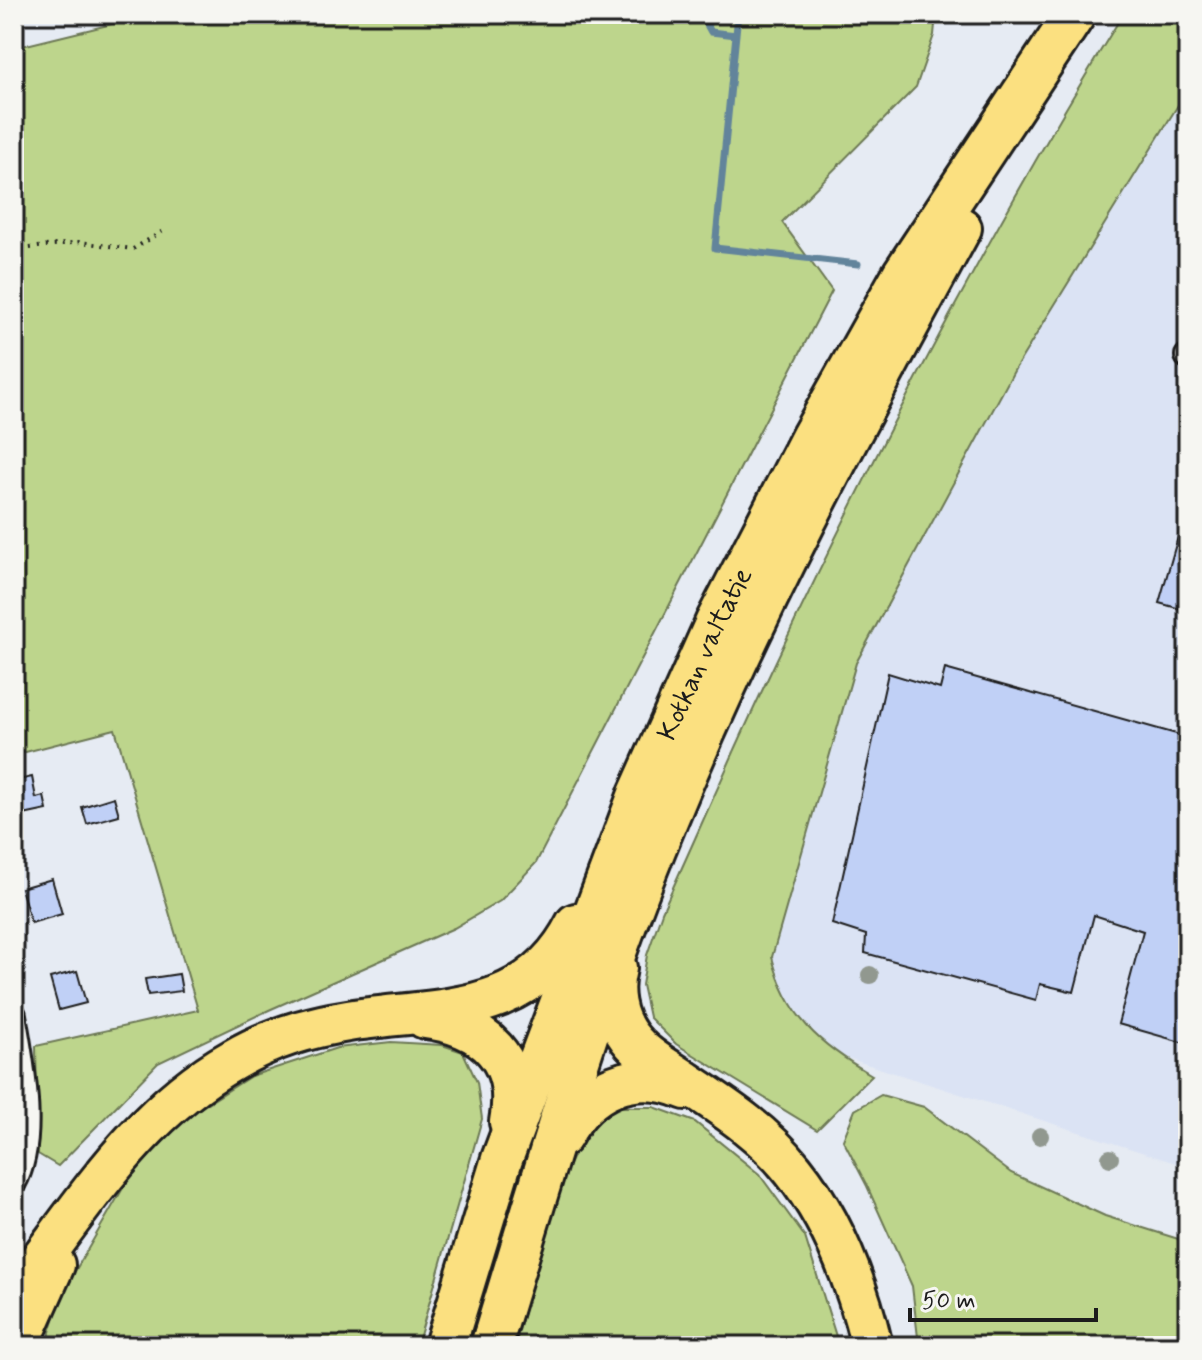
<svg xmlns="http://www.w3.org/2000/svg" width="1202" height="1360" font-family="Mynerve,sans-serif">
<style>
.built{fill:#dbe3f4}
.green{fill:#bdd58c;stroke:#6c7854;stroke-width:2}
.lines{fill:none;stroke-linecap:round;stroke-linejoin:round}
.stream{stroke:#62849b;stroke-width:7}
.building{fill:#c0d0f6;stroke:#1c1c1c;stroke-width:2}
.street-casing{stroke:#1c1c1c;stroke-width:28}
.highway-casing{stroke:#1c1c1c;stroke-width:46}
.path{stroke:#1c1c1c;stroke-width:4;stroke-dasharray:2 6;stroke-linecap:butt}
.street{stroke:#f6f6f2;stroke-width:22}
.highway{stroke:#fbe080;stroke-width:40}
.tree{fill:#91988f}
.labels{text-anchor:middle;stroke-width:6;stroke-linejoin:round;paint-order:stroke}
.street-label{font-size:28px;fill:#1c1c1c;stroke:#f6f6f2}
</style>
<rect width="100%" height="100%" fill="#e6ebf3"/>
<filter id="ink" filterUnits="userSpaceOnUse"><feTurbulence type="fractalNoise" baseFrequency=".0125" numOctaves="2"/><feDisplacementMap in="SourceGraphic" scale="16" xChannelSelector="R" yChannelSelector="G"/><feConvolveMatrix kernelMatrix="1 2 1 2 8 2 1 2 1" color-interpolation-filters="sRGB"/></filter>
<g filter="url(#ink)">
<!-- built -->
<path class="built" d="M 1188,89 L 1188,1167 L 838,1055 L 806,1029 L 779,984 L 772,958 L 856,663 L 1015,368 Z"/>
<!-- green -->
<path class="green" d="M 153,14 L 936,14 L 934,35 L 916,87 L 782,222 L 832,291 L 536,863 L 500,901 L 454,928 L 269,1010 L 158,1063 L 58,1166 L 38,1154 L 36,1046 L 198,1010 L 115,729 L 14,755 L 14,48 Z
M 1123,14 L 1188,14 L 1188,89 L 1015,369 L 856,663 L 772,957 C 787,1017 820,1045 872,1075 L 817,1130 L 676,1044 L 649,1017 L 642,985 L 647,955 L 662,912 C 700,828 737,743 777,659 C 881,439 995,221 1123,14 Z
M 391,1042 L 442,1045 L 463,1052 L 477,1082 L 482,1119 L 417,1346 L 49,1346 L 50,1332 L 63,1292 L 130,1176 L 188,1116 L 251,1076 L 337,1048 Z
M 881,1095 L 924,1107 L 1011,1173 L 1105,1216 L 1188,1242 L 1188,1346 L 919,1346 L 912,1286 L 867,1186 L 843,1140 L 855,1110 Z
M 615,1107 L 654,1107 L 695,1122 L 759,1174 L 805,1237 L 839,1346 L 515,1346 L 554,1198 L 586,1127 Z"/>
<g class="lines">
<!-- stream -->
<path class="stream" d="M 701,14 L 711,32 L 736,35
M 738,14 L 715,248 L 858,264"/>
</g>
<!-- building -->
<path class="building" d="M 1188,502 L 1188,611 L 1159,603 Z
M 945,669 L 1187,737 L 1184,753 L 1188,755 L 1188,1044 L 1118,1024 L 1143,931 L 1094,915 L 1074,992 L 1040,984 L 1036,1000 L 865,953 L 866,935 L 832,924 L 888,673 L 940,689 Z
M 32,777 L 36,798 L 44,796 L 47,810 L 14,817 L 14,781 Z
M 114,797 L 119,815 L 87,824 L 82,807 Z
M 52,879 L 62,914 L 31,923 L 21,888 Z
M 77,971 L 86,1003 L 59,1010 L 50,978 Z
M 179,974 L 182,991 L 148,995 L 145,979 Z"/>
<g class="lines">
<defs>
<path id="street" d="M 1187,356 L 1188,356
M 14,1015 C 22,1062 38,1140 14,1183"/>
<g id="highway">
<path d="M 616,968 C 610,991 614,1017 629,1037 C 643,1056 666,1068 686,1082 C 725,1108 764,1133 793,1170 C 834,1221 857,1283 872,1346"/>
<path d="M 425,1018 C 485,1025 522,1060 510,1122"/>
<path d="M 562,1136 C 587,1088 634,1067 686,1089"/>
<path d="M 14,1294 C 81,1210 136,1114 233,1060 C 267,1040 309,1027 348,1021 C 437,1007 528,1019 576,924"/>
<path d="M 18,1346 L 54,1265"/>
<path id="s1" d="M 445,1346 L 502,1159 L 639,794 L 716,622 L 812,436 L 903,274 L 1075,14"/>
<path d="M 491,1346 C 545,1170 594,995 665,825 C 749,620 855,423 961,228"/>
</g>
</defs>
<!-- street casing -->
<use href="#street" class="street-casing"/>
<!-- highway casing -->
<use href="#highway" class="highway-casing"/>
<!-- path -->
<path class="path" d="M 14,250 L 79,242 L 133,249 L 163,231"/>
<!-- street -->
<use href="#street" class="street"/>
<!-- highway -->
<use href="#highway" class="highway"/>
</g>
<!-- trees -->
<g class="tree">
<circle cx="870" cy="975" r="9"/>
<circle cx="1040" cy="1136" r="9"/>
<circle cx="1110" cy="1158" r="9"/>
</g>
</g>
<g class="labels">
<!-- street labels -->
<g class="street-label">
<text dy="10" stroke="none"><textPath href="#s1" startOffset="740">Kotkan valtatie</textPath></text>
</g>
</g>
<!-- margin -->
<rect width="1202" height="1360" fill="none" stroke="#f6f6f2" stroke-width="48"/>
<rect x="24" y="24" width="1154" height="1312" fill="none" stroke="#1c1c1c" stroke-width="3" filter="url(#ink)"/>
<!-- scale -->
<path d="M910 1308v12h186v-12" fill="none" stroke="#1c1c1c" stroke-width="4"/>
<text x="922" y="1308" font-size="24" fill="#1c1c1c" stroke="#f6f6f2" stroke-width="6" paint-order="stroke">50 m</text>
</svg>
